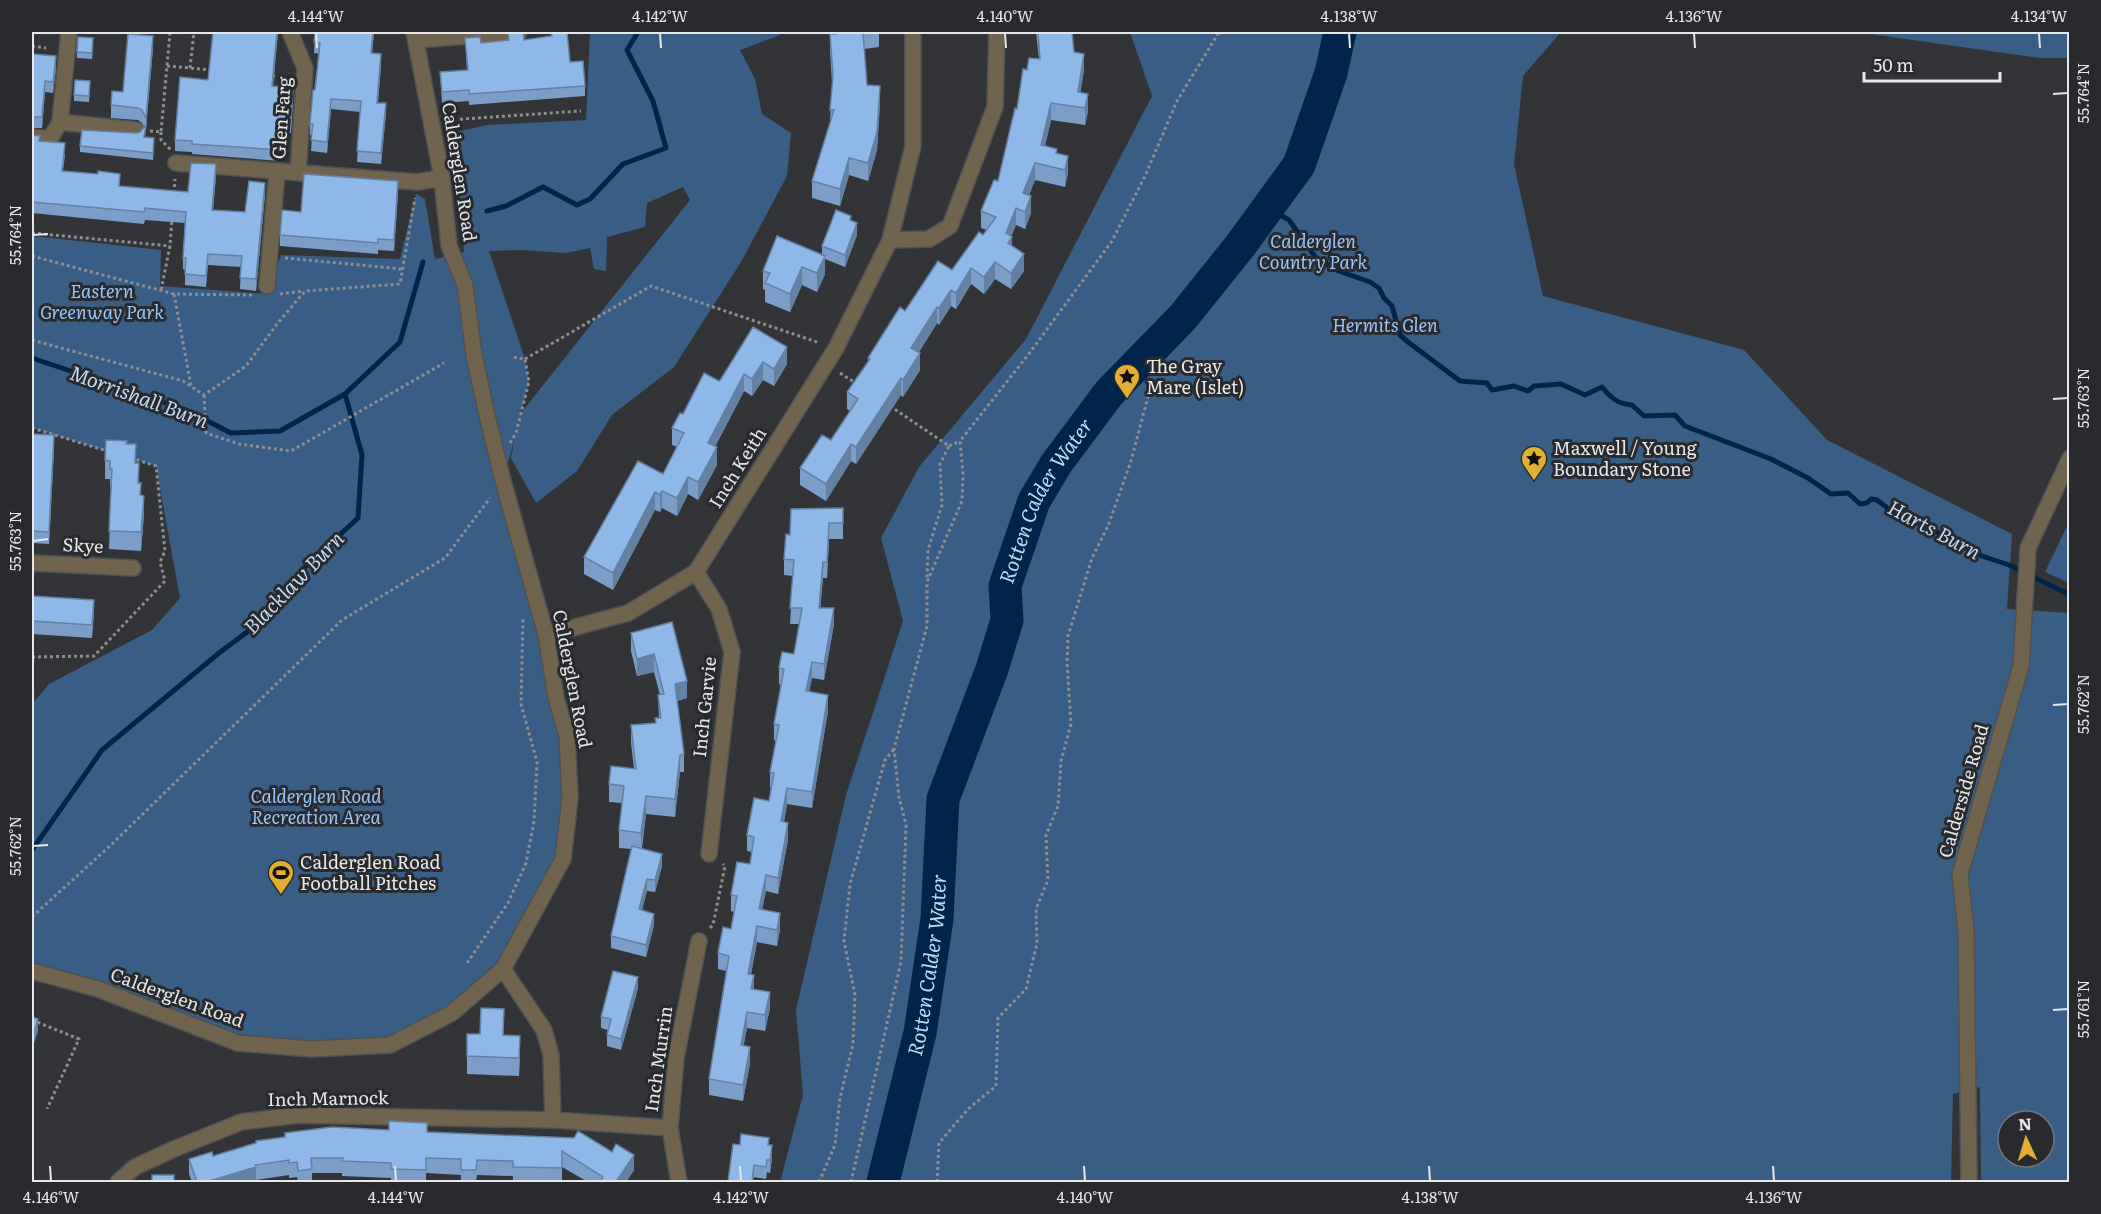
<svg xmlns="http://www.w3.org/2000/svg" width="2101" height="1214" font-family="Literata,serif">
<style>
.green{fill:#395e86;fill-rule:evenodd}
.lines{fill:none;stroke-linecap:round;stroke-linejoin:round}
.stream{stroke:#00244a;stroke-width:5}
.river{stroke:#00244a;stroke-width:33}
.minor-casing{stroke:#4f5153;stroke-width:18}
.path{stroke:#8c8e90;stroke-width:3;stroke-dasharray:3 3;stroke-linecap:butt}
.minor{stroke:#70644e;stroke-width:15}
.wall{fill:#7a9ec8}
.shaded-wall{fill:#6381a2}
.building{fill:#8eb8e8;stroke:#6381a2;stroke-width:1.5}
.ticks{fill:none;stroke:#e5e7e9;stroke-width:2}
.labels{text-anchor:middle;stroke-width:6;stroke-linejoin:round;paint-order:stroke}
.street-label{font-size:18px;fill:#e5e7e9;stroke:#282a2d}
.park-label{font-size:18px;font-style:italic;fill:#98c6fb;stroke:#282a2d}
.poi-label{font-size:18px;fill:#e5e7e9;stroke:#282a2d;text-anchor:start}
.water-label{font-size:20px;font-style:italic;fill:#c2daf5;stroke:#282a2d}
.neatline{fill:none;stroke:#e5e7e9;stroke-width:2}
.ticks-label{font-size:15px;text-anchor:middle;fill:#e5e7e9}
</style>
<rect width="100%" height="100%" fill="#323437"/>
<!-- green -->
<path class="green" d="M 590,32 L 781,32 L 780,35 L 740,50 L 755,79 L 762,114 L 791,133 L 787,176 L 741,262 L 674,367 L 612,415 L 577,471 L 536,503 L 511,458 L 515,437 L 503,481 L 567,736 L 563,859 L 503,969 L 452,1013 L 390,1045 L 238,1043 L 32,971 L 32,704 L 49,684 L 152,630 L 180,598 L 156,466 L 32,428 L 32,236 L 161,250 L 160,286 L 267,294 L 281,255 L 400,259 L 416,194 L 425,199 L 435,259 L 464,252 L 458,181 L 446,134 L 487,125 L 586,120 ZM 683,187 L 690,200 L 521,413 L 529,382 L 525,359 L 489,251 L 522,250 L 565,253 L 590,248 L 594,269 L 606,271 L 607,237 L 645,227 L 647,203 Z
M 1130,32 L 1561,32 L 1523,76 L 1514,164 L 1543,296 L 1744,350 L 1827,440 L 2012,534 L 2007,609 L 2069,613 L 2069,1182 L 1981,1182 L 1980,1087 L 1953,1094 L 1951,1182 L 780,1182 L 803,1095 L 796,1010 L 846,795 L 903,621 L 881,538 L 919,467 L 1026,339 L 1152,96 ZM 2008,1121 L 2044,1121 L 2044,1157 L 2008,1157 Z
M 1856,32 L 2069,32 L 2069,58 L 2040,58 Z
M 2069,522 L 2069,583 L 2045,572 Z"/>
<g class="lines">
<!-- stream -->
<path class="stream" d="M 1268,208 L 1289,220 L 1316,258 L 1336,270 L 1370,282 L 1379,288 L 1384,298 L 1392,306 L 1400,335 L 1408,342 L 1460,381 L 1487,383 L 1492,390 L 1514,386 L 1528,391 L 1534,386 L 1561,384 L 1585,395 L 1602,387 C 1611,398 1618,404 1632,405 L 1644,416 L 1675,415 L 1685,426 L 1771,459 L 1808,478 L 1831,494 L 1848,493 L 1860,504 L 1867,503 L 1871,499 L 1877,500 L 1898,516 L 1905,515 L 1982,556 L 2009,565 L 2070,595
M 487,211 L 506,206 L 543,187 L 577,205 L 590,199 L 623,164 L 666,148 L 653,101 L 627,50 L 638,32
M 32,358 L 186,410 L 231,433 L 280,431 L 345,394
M 32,850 L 102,750 L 219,653 L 255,626 L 305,567 L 358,518 L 362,455 L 345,394 L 400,342 L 423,262"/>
<!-- river -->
<path class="river" id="s1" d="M 883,1182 L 920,1033 L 937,919 L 943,799 L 992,669 L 1007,620 L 1005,586 L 1034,501 L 1056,464 L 1109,393 L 1183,317 L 1240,246 L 1299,165 L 1331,73 L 1340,32"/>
<defs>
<path id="minor" d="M 290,32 L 305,68 L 298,173
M 416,40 L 519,32
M 60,122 L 136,130
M 32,137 L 50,139 L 60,122 L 69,32
M 176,163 L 417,182 L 442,178
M 890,240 L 929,239 L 950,226 L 995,107 L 997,32
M 267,286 L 277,172
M 32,563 L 133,568
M 696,572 L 719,609 L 732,652 L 709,854
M 546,635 L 628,613 L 696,572 L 836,348 L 890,240 L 913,146 L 913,32
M 503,969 L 544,1030 L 551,1055 L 553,1120
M 32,971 L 98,989 L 238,1043 L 311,1049 L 390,1045 L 452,1013 L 503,969 L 563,859 L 570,798 L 567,736 L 556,698 L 546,635 L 503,481 L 486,411 L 474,355 L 465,285 L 449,246 L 442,178 L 414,32
M 118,1182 L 135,1167 L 174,1149 L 241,1122 L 299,1115 L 553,1120 L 670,1128
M 679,1182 L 670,1128 L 676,1058 L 699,941
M 1969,1182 L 1966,932 L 1960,874 L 2021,666 L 2028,548 L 2070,458"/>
</defs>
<!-- minor casing -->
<use href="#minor" class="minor-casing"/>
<!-- path -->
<path class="path" d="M 32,46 L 46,48
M 167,66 L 212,70
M 190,68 L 194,32
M 272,76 L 285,77
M 448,120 L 581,111
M 150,131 L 161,132 L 170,32
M 161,132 L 161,140 L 171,150
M 174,193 L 175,179
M 32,233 L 170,246
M 32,256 L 174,294 L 252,295
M 285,258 L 402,269
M 161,290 L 170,246 L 172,218
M 174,294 L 191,386
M 280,294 L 303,291
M 32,340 L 183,381 L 204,395 L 246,366 L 277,324 L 305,291 L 400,284 L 415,198
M 525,359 L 651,286 L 820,343
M 840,373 L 857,384
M 204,395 L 206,433 L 239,444 L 291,451 L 444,363
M 890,406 L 949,446 L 940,464 L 942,505 L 928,550 L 927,580
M 32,428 L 107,451
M 510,443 L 516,433 L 529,382 L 525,359 L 512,357
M 949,446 L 960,441
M 32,657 L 94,656 L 165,581 L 160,562 L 165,551 L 156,466 L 134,459
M 32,917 L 112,844 L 342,620 L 445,558 L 490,498
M 710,928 L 713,925 L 725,866 L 723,864
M 467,963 L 508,903 L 526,863 L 534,821 L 537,762 L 521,704 L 523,619
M 32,1020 L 79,1039 L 47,1109
M 819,1182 L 835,1145 L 840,1098 L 853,1044 L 855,995 L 844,941 L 850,884 L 885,760 L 894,749
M 851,1182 L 901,962 L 906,825 L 899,797 L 894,749 L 927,626 L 927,582 L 962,501 L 963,474 L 960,441 L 1028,355 L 1112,241 L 1145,176 L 1177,101 L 1219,32
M 937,1182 L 939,1143 L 968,1109 L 996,1086 L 998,1018 L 1026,989 L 1037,943 L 1036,909 L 1048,880 L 1046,835 L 1058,806 L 1061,761 L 1071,724 L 1067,662 L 1068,636 L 1092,558 L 1108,526 L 1131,461 L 1154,374"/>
<!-- minor -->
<use href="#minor" class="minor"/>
</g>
<!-- wall -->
<path class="wall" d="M 278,32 L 273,86 L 293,99 L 291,133 L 284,132 L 281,161 L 192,154 L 192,152 L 175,151 L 175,140 Z
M 315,32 L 374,32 L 372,54 L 381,65 L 378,103 L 386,114 L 381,164 L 357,162 L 360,112 L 331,109 L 327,153 L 311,151 L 312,135 L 310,135 L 310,124 L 319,54 L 314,53 Z
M 551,32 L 585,86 L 585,96 L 469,105 L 469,101 L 442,103 L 440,72 L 467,70 L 465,38 L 481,43 L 508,40 L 508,33 L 524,40 L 551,36 Z
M 836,32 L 879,32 L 879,47 L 864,49 L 867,85 L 880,103 L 877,150 L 868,181 L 849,175 L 840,206 L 812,198 L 812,181 L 830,123 L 832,84 L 830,51 L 830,34 L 836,34 Z
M 1036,32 L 1072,32 L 1074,52 L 1084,70 L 1080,93 L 1088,111 L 1085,125 L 1051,120 L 1045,146 L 1057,153 L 1068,173 L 1065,187 L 1035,180 L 1029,195 L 1031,213 L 1025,229 L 1016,225 L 1011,237 L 1012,246 L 1024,271 L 1011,289 L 995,279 L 984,294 L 971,284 L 956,309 L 951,306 L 939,325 L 937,323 L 919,352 L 920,370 L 903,397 L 901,395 L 856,464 L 851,461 L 826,501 L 800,485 L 800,468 L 831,440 L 850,411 L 847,409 L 847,392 L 868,362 L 868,358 L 905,311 L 952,270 L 987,230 L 981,228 L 981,211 L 998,181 L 1027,70 L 1039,59 Z
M 93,44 L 92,59 L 77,58 L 77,52 Z
M 153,48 L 145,137 L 154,144 L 153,160 L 80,152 L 80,146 L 140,132 L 144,127 L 142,123 L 138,120 L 111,118 L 111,105 L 123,92 Z
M 32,54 L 56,68 L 53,93 L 45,92 L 42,128 L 32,128 Z
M 90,87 L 89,102 L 74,101 L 74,95 Z
M 32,135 L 40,141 L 65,155 L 63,171 L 120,186 L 188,192 L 216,176 L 213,210 L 245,212 L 265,194 L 256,291 L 240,289 L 241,267 L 208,265 L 206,287 L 185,285 L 185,270 L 183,269 L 183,258 L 185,223 L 145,220 L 144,224 L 32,213 Z
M 398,193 L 394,251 L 378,250 L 378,254 L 280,246 L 280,235 L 301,212 Z
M 851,221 L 857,235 L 845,267 L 825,259 L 825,274 L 817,292 L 802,285 L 790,312 L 765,302 L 765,290 L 763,289 L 763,271 L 822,255 L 822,246 Z
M 753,327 L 787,364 L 774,386 L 763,380 L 752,396 L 744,391 L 715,447 L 717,465 L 698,500 L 688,494 L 677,516 L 662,508 L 660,512 L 655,510 L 613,590 L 584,574 L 584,557 L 663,474 L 677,447 L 672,445 L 672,428 L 683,414 L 721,379 Z
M 32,434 L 54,447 L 49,544 L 32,543 Z
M 127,444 L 136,463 L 144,514 L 141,551 L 109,549 L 111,487 L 110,487 L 110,479 L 105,479 L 105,460 Z
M 843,508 L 843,539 L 829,539 L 827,578 L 823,578 L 820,608 L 834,624 L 824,680 L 812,678 L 809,692 L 828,711 L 812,808 L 787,804 L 784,822 L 788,839 L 778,894 L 766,891 L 762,909 L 780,929 L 777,946 L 757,942 L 751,974 L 754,990 L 770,1008 L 765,1031 L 747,1028 L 743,1046 L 750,1063 L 743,1101 L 709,1095 L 709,1079 L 726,971 L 718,969 L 718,953 L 731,929 L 734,912 L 731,911 L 731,895 L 750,864 L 752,852 L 747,851 L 747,835 L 769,801 L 771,788 L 770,788 L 770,772 L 776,741 L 774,740 L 774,724 L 781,685 L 779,684 L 779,668 L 794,654 L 800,624 L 790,624 L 793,576 L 784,575 L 784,559 L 790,535 Z
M 32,596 L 94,613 L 92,638 L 32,634 Z
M 672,622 L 687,698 L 677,701 L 684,754 L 684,772 L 680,772 L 675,817 L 646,814 L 642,849 L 662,866 L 655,892 L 647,891 L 642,910 L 654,925 L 646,957 L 611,948 L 611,936 L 631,849 L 619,848 L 619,830 L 622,803 L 609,802 L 609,784 L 634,769 L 631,743 L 631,725 L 655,723 L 655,718 L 659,718 L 658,695 L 660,695 L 654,672 L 637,676 L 631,651 L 631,633 Z
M 638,988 L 621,1050 L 607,1046 L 607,1035 L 608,1030 L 601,1028 L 601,1017 Z
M 503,1035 L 520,1054 L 519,1076 L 467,1074 L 467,1056 Z
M 427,1132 L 574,1138 L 634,1170 L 626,1182 L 588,1182 L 562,1167 L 562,1182 L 513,1182 L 513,1176 L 477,1175 L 476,1182 L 461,1182 L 461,1175 L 426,1173 L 426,1182 L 391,1182 L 391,1178 L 342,1176 L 342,1173 L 312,1173 L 312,1182 L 298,1182 L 297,1177 L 289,1178 L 289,1175 L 256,1180 L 256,1182 L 192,1182 L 189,1174 L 189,1159 Z
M 740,1145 L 769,1145 L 772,1158 L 770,1173 L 767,1172 L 766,1179 L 754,1177 L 753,1182 L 728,1182 Z"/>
<!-- shaded-wall -->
<path class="shaded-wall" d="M 277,32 L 278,32 L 272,97 L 272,86 Z
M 373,32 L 374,32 L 371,64 L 371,53 Z
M 153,36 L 153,48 L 146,130 L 146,118 Z
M 381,54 L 381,65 L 377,113 L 377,103 Z
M 1084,54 L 1084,70 L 1078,109 L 1078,92 Z
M 56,56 L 56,68 L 53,93 L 53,82 Z
M 45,81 L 45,92 L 42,128 L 42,117 Z
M 880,86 L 880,103 L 877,150 L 868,181 L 868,163 Z
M 1088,94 L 1088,111 L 1085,125 L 1085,108 Z
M 331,99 L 331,109 L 327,153 L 327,142 Z
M 386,103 L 386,114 L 381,164 L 381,153 Z
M 1051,103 L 1051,120 L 1041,162 L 1041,145 Z
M 284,121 L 284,132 L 281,161 L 281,150 Z
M 1068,156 L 1068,173 L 1065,187 L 1065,170 Z
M 849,158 L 849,175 L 840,206 L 840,189 Z
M 1035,163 L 1035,180 L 1023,210 L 1023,193 Z
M 216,164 L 216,176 L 212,221 L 212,210 Z
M 398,181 L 398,193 L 394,251 L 394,240 Z
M 265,183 L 265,194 L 256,291 L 256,279 Z
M 1031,196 L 1031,213 L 1025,229 L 1025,212 Z
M 1016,208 L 1016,225 L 1009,242 L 1012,237 L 1012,254 L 1008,260 L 1006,233 Z
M 857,223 L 857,235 L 845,267 L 845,255 Z
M 1024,254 L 1024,271 L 1011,289 L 1011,273 Z
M 825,256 L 825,274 L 817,292 L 817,273 Z
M 995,262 L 995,279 L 984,294 L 984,277 Z
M 802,267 L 802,285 L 790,312 L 790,294 Z
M 971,268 L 971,284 L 956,309 L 956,293 Z
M 951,290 L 951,306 L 939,325 L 939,308 Z
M 937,307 L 937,323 L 911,365 L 911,348 Z
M 787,347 L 787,364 L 774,386 L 774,369 Z
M 920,353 L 920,370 L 903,397 L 903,380 Z
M 763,362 L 763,380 L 752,396 L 752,379 Z
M 744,374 L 744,391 L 708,460 L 708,443 Z
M 901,378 L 901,395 L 856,464 L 856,447 Z
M 54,435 L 54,447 L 49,544 L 49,532 Z
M 851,444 L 851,461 L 826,501 L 826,484 Z
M 717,447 L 717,465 L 698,500 L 698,482 Z
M 688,477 L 688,494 L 677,516 L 677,498 Z
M 662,491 L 662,508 L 660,512 L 660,495 Z
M 655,492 L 655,510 L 613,590 L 613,573 Z
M 144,496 L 144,514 L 141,551 L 141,532 Z
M 829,523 L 829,539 L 827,578 L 827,562 Z
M 823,562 L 823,578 L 819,624 L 819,608 Z
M 834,608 L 834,624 L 824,680 L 824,664 Z
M 654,654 L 654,672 L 637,676 L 637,659 Z
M 812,662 L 812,678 L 806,707 L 806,691 Z
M 687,681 L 687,698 L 675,701 L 675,684 Z
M 828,695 L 828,711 L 812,808 L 812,792 Z
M 680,755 L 680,772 L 675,817 L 675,799 Z
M 787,788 L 787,804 L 781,837 L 781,821 Z
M 646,796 L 646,814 L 641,850 L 641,833 Z
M 788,823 L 788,839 L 778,894 L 778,878 Z
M 662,854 L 662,866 L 655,892 L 655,880 Z
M 766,875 L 766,891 L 759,925 L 759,909 Z
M 647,879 L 647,891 L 639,921 L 639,909 Z
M 780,913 L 780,929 L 777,946 L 777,930 Z
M 654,914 L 654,925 L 646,957 L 646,945 Z
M 757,926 L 757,942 L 748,990 L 748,974 Z
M 754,975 L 754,991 L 751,989 Z
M 638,977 L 638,988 L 621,1050 L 621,1039 Z
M 770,992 L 770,1008 L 765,1031 L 765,1015 Z
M 747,1012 L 747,1028 L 741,1061 L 741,1045 Z
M 38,1019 L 38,1031 L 32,1049 L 32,1037 Z
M 520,1036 L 520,1054 L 519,1076 L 519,1058 Z
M 750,1047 L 750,1063 L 743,1101 L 743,1085 Z
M 772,1145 L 772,1158 L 770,1173 L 770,1160 Z
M 634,1155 L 634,1170 L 626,1182 L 616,1182 Z
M 256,1167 L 256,1182 L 206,1182 Z"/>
<!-- building -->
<path class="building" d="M 213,32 L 277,32 L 272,86 L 293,88 L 291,122 L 284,121 L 281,150 L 192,144 L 192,141 L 175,140 L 180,77 L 208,80 Z
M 315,32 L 373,32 L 371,53 L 381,54 L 377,103 L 386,103 L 381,153 L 357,151 L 361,101 L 331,99 L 327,142 L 311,140 L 313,124 L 310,124 L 313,90 L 315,90 L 320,43 L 314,42 Z
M 523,32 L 524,40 L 552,36 L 551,32 L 567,32 L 570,62 L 583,61 L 585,86 L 469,94 L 469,90 L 442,92 L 440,72 L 468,70 L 465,38 L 480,37 L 481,43 L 509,40 L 508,33 Z
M 837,32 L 863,32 L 867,85 L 880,86 L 877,132 L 868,163 L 849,158 L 840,189 L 812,181 L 834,110 L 830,110 L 833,76 L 830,34 L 837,34 Z
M 1038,32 L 1072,32 L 1074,52 L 1084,54 L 1078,92 L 1088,94 L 1085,108 L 1051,103 L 1041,145 L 1057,149 L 1056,153 L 1068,156 L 1065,170 L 1035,163 L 1023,193 L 1031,196 L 1025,212 L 1016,208 L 1006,233 L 1012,237 L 1008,243 L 1024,254 L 1011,273 L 995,262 L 984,277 L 971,268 L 956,293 L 951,290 L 939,308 L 937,307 L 911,348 L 920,353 L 903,380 L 901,378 L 856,447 L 851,444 L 826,484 L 800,468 L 822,435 L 831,440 L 858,399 L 847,392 L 870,359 L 868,358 L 900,307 L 905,311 L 938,261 L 952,270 L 979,232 L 983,235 L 996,217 L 981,211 L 994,180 L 998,181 L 1015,108 L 1017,109 L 1023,69 L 1027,70 L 1029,58 L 1040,59 Z
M 128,34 L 153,36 L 146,118 L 142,110 L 138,108 L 111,105 L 112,91 L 123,92 Z
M 78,37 L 93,38 L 92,53 L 77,52 Z
M 32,54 L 56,56 L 53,82 L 45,81 L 42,117 L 32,117 Z
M 75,80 L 90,81 L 89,96 L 74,95 Z
M 146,125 L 144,137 L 154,138 L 153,153 L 80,146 L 82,130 L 136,133 L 140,132 Z
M 32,135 L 40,136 L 39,141 L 65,143 L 62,171 L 98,174 L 98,171 L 120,174 L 119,186 L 188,192 L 191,163 L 216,164 L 212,210 L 245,212 L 249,181 L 265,183 L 256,279 L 240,278 L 242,256 L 208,254 L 206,276 L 185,274 L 186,258 L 183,258 L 186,212 L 145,208 L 144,212 L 32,202 Z
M 304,174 L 398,181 L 394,240 L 378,239 L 378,243 L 280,235 L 282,210 L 301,212 Z
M 836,210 L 851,216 L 850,220 L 857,223 L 845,255 L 822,246 Z
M 777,236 L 825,256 L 817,273 L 802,267 L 790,294 L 765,283 L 770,273 L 763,271 Z
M 753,327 L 787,347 L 774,369 L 763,362 L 752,379 L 744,374 L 708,443 L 717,447 L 698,482 L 688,477 L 677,498 L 662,491 L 660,495 L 655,492 L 613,573 L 584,557 L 638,461 L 663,474 L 684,433 L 672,428 L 680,413 L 683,414 L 704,373 L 719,381 L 721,379 Z
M 32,434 L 54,435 L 49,532 L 32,531 Z
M 106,440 L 127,441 L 126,444 L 136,444 L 135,463 L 139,463 L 138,483 L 141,483 L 140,495 L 144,496 L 141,532 L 109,531 L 112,469 L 110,469 L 110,461 L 105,460 Z
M 843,508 L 843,523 L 829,523 L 827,562 L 823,562 L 819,608 L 834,608 L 824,664 L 812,662 L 806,691 L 828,695 L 812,792 L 787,788 L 781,821 L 788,823 L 778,878 L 766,875 L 759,909 L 780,913 L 777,930 L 757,926 L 748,974 L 754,975 L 751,989 L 770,992 L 765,1015 L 747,1012 L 741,1045 L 750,1047 L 743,1085 L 709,1079 L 729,956 L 718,953 L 723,927 L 731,929 L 737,896 L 731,895 L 737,862 L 750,864 L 754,837 L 747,835 L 754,798 L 769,801 L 774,773 L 770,772 L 779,725 L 774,724 L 784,669 L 779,668 L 782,652 L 794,654 L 802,608 L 790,608 L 794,560 L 784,559 L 786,534 L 790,535 L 791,509 Z
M 32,596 L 94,600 L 92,625 L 32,621 Z
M 672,622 L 687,681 L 675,684 L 684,754 L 680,755 L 675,799 L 646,796 L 641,833 L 619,830 L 624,786 L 609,784 L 611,766 L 636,769 L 631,725 L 656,723 L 655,718 L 661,718 L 658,695 L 664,694 L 654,654 L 637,659 L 631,633 Z
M 632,846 L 662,854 L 655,880 L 647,879 L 639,909 L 654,914 L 646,945 L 611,936 Z
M 613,971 L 638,977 L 621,1039 L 607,1035 L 611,1019 L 601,1017 Z
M 481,1008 L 504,1009 L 503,1035 L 520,1036 L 519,1058 L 467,1056 L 467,1034 L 480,1034 Z
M 32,1017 L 38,1019 L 32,1037 Z
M 389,1121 L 427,1123 L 427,1132 L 574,1138 L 578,1131 L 612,1152 L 616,1144 L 634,1155 L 616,1182 L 600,1182 L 603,1177 L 562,1151 L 562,1168 L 513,1167 L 513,1161 L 477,1160 L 476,1170 L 461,1170 L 461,1159 L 426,1158 L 426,1170 L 391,1169 L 391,1163 L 342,1161 L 343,1158 L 311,1158 L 312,1169 L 298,1171 L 297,1162 L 289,1163 L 289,1160 L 255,1165 L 256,1167 L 206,1182 L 197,1182 L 189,1159 L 212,1152 L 213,1156 L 256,1143 L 256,1141 L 285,1137 L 285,1133 L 332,1127 L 389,1130 Z
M 741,1134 L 769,1138 L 768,1145 L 772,1145 L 770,1160 L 767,1160 L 766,1167 L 754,1165 L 752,1182 L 728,1182 L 733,1144 L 740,1145 Z
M 152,1175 L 174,1175 L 174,1182 L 138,1182 L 152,1182 Z"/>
<!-- ticks -->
<path class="ticks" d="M 316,33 L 317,48M 660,33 L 661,48M 1005,33 L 1006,48M 1349,33 L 1350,48M 1694,33 L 1695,48M 2039,33 L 2040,48M 2053,94 L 2068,93M 33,235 L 48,234M 2053,399 L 2068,398M 33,541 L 48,539M 2053,705 L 2068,704M 33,846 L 48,845M 2053,1010 L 2068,1009M 50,1166 L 51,1181M 395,1166 L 396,1181M 740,1166 L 741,1181M 1084,1166 L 1085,1181M 1429,1166 L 1430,1181M 1773,1166 L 1774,1181"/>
<!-- icons -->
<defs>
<symbol id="sight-pin" viewBox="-11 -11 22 30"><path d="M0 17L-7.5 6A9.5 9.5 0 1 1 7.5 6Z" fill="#e2af34" stroke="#282a2d"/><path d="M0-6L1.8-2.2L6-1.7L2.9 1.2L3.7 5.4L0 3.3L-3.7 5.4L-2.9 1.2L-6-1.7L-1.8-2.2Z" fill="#111"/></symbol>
<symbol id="stadium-pin" viewBox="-11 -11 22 30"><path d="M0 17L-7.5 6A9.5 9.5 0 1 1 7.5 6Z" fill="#e2af34" stroke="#282a2d"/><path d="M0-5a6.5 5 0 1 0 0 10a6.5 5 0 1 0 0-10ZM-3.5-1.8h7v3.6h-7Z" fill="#111"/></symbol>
</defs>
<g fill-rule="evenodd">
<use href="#sight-pin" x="1112" y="362" width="30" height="40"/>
<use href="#sight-pin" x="1519" y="444" width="30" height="40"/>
<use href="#stadium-pin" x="266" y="858" width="30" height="40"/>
</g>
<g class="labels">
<!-- street labels -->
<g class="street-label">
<text transform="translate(282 118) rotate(-86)" y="6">Glen Farg</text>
<text transform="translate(459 172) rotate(81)" y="6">Calderglen Road</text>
<text transform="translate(738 468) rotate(-58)" y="6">Inch Keith</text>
<text transform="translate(83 546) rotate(3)" y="6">Skye</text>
<text transform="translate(572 679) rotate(79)" y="6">Calderglen Road</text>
<text transform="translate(705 707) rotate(-84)" y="6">Inch Garvie</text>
<text transform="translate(1964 791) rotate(-74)" y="6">Calderside Road</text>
<text transform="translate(177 998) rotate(20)" y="6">Calderglen Road</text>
<text transform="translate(659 1059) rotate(-82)" y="6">Inch Murrin</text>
<text transform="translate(328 1099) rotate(-1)" y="6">Inch Marnock</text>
</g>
<!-- park labels -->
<g class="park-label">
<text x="1313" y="248">Calderglen<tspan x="1313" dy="21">Country Park</tspan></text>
<text x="102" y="298">Eastern<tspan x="102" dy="21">Greenway Park</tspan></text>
<text x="1385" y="332">Hermits Glen</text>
<text x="316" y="803">Calderglen Road<tspan x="316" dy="21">Recreation Area</tspan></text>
</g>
<!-- poi labels -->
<g class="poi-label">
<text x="1146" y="373">The Gray<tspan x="1146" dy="21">Mare (Islet)</tspan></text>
<text x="1553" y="455">Maxwell / Young<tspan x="1553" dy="21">Boundary Stone</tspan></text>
<text x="300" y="869">Calderglen Road<tspan x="300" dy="21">Football Pitches</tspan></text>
</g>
<!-- water labels -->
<g class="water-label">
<text transform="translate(139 397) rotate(20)" y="7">Morrishall Burn</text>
<text dy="7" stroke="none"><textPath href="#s1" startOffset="708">Rotten Calder Water</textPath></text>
<text transform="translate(1934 530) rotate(28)" y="7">Harts Burn</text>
<text transform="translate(294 583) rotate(-46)" y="7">Blacklaw Burn</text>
<text dy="7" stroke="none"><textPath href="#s1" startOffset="222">Rotten Calder Water</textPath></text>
</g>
</g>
<!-- border -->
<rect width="2101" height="1214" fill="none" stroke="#282a2d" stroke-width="66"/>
<!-- north arrow -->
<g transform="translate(2026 1139) rotate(356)"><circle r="28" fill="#282a2d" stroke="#747678" stroke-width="1.5"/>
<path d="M0-4.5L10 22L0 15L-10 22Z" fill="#e2af34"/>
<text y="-9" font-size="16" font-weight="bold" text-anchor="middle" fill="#e5e7e9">N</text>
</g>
<!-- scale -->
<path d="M1864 72v9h136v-9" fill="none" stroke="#e5e7e9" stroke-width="3"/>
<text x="1873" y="72" font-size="18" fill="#e5e7e9" stroke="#282a2d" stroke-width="4.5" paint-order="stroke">50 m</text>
<rect x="33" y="33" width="2035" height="1148" class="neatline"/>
<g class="ticks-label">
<text x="316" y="22">4.144°W</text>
<text x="660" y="22">4.142°W</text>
<text x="1005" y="22">4.140°W</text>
<text x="1349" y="22">4.138°W</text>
<text x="1694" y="22">4.136°W</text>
<text x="2039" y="22">4.134°W</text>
<text transform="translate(2084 93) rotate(-90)" y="5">55.764°N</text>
<text transform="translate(16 235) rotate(-90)" y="5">55.764°N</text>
<text transform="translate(2084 398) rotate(-90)" y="5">55.763°N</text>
<text transform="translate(16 541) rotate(-90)" y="5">55.763°N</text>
<text transform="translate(2084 704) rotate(-90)" y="5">55.762°N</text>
<text transform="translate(16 846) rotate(-90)" y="5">55.762°N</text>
<text transform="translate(2084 1009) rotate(-90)" y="5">55.761°N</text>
<text x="51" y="1203">4.146°W</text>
<text x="396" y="1203">4.144°W</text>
<text x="741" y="1203">4.142°W</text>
<text x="1085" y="1203">4.140°W</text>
<text x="1430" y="1203">4.138°W</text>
<text x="1774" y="1203">4.136°W</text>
</g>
</svg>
